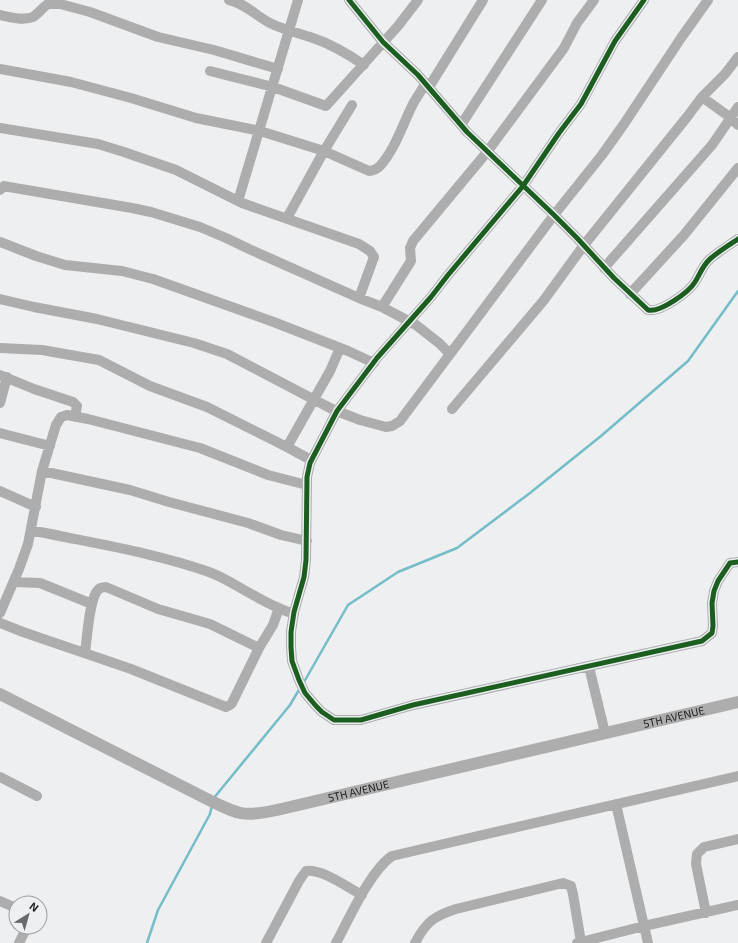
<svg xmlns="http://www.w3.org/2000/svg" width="738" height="943" font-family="'Exo 2',sans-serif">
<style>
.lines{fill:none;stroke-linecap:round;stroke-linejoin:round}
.stream{stroke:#74bdc8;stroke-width:2.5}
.minor{stroke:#adadad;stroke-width:10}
.tertiary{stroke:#adadad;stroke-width:12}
.cycleway-casing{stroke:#edeff2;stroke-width:8}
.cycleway{stroke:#1b5e20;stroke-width:5}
.labels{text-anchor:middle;stroke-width:3;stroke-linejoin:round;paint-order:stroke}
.street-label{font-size:11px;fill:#212223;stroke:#edeff2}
</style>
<rect width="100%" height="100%" fill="#eeeff1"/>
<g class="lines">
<!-- stream -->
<path class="stream" d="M 304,682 L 348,605 L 398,572 L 457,548 L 530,493 L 601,436 L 688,361 L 738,291
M 213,799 L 290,705 L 300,688
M 147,943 L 158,910 L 210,814 L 212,805"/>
<!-- minor -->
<path class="minor" d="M 229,0 C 245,3 257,17 272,24 C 285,30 299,33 313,38 C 331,44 348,54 364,65
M 349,0 L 383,42 L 418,75 L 467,132 L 554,215 L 577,238 L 614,278 L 648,310 C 660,313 689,292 695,282 C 700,274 703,265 710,259 C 719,251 729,245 738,239
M 644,0 L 615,41 L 581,104 L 559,133 L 523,186 L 448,275 L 431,297 L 377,358 L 337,411 L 310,463 L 307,477 L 306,560 L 304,577 L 294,612 L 291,632 L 291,647 L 292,661 L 299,680 L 305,693 L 316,706 L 322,712 L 334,720 L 361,720 L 413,705 L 702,641 L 712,633 L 713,626 L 712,603 L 714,591 L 718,581 L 730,563 L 738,562
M 0,15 C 9,17 24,21 33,17 C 39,13 43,7 48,4 L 60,4 L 90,12 L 158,37 L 214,50 L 278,69
M 0,69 L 71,82 L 131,98 L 196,118 L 260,131 L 324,151 L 369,171 C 373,171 377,169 380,166 C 396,148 403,123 414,102 C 418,96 422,89 426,83
M 210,71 L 273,87 L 326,106 L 398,26 L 418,0
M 429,87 L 483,0
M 702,97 L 731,118 L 738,125
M 461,125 L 542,0
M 0,128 L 98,144 L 124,152 L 176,170 L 242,203 L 359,244 L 370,251 L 374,257 L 359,298
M 0,190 L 4,186 L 9,187 L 132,208 L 151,212 L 200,227 L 226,238 L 249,249 L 359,298 L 382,307 L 416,325 L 439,343 L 450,354
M 238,201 L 298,0
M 287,218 L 324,151 L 352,105
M 0,242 L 36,256 L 65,265 L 122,271 L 153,279 L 271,321 L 348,351 L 374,363
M 604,268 L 712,145 L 738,107
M 630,294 L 684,235 L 738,168
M 0,299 L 34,307 L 97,319 L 194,343 L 227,354 L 332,409 L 360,420 L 386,427 L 392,426 L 400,421 L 554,215 L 602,155 L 624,124 L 681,38 L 708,0
M 382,307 L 411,261 L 410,248 L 413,241 L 487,152 L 564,48 L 577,23 L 594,0
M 0,348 L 42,350 L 99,360 L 150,386 L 207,407 L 287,447 L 311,460
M 0,375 L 34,389 L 73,402 L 77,406 L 75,417
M 0,403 L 7,377
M 452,409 L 544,300 L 584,245 L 687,117 L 702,97 L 725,74 L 738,57
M 0,433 L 50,446
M 287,447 L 330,371 L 340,348
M 42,471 L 130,490 L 169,502 L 248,523 L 281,535 L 307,541
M 0,491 L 36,507
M 31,530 C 91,543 152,552 209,572 C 226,578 239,588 255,596 C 267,603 280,609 294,614
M 14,582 L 40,583 L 92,604
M 0,613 L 19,569 L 28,544 L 42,471 L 56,425 L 61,417 L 67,415 L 88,419 L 200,448 L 268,475 L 307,485
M 0,623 L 23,632 L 131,669 L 226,707 L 230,705 L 232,703 L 259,648 L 273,625 L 279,608
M 85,653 C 87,639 89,602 97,591 C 99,588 102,587 106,587 L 158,609 L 210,624 L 259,648
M 589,667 L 605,733
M 0,777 L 37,796
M 616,804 L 648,943
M 0,901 L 16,908
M 706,913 L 696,864 L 697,854 L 704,847 L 738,839
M 19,943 L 27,927
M 266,943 L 299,881 L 306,871 C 323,869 347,887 362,895
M 336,943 C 349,919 370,871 392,856 L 738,776
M 415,943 C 426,922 434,916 456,909 L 563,883 L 571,886 L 573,894 L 581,942
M 577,943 L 644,926 L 738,905"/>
<!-- tertiary -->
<path class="tertiary" id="s1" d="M 0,694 L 211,801 C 240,815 244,817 277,810 L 738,702"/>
<defs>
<path id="cycleway" d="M 349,0 L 383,42 L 418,75 L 467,132 L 554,215 L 577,238 L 614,278 L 648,310 C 660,313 689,292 695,282 C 700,274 703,265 710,259 C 719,251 729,245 738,239
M 644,0 L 615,41 L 581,104 L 559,133 L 523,186 L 448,275 L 431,297 L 377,358 L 337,411 L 310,463 L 307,477 L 306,560 L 304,577 L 294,612 L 291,632 L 291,647 L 292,661 L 299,680 L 305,693 L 316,706 L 322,712 L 334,720 L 361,720 L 413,705 L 702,641 L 712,633 L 713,626 L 712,603 L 714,591 L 718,581 L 730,563 L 738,562"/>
</defs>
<!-- cycleway casing -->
<use href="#cycleway" class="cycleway-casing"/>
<!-- cycleway -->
<use href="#cycleway" class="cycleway"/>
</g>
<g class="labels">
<!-- street labels -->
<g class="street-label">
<text dy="4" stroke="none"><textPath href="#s1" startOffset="713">5TH AVENUE</textPath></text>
<text dy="4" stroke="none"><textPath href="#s1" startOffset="389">5TH AVENUE</textPath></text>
</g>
</g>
<!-- north arrow -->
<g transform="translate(28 915) rotate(37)"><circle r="19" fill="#edeff2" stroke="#9b9d9f"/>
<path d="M0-3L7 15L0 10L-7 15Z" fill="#696a6b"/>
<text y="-6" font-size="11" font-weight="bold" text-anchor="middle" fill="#212223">N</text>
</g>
</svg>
